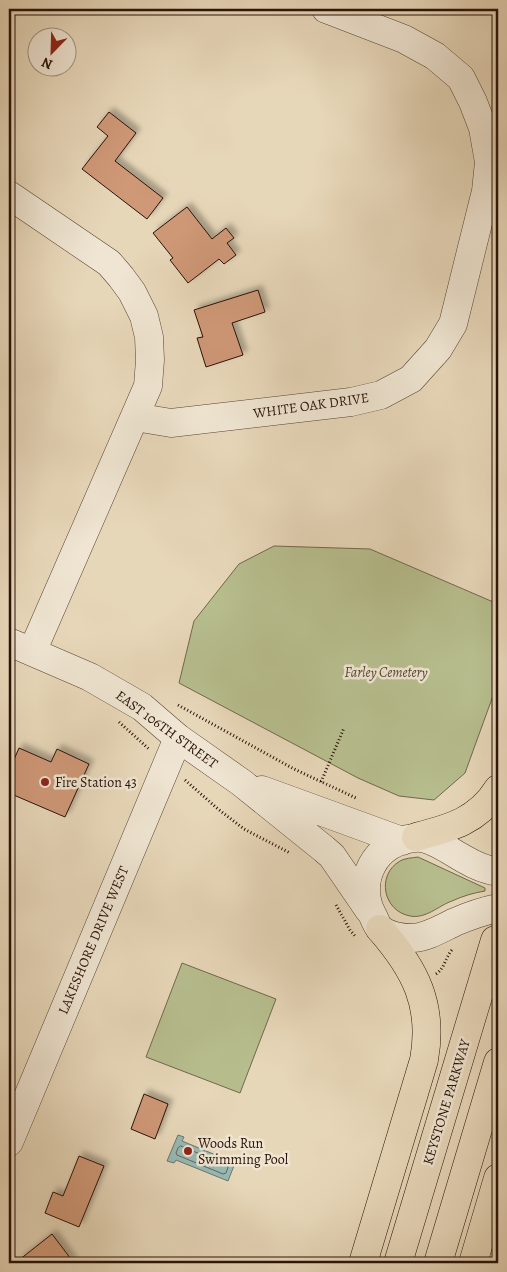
<svg xmlns="http://www.w3.org/2000/svg" width="507" height="1272" font-family="Alegreya,serif">
<style>
.green{fill:#b7be8e;stroke:#70684b}
.water{fill:#97b9b3;stroke:#6b766f}
.lines{fill:none;stroke-linecap:round;stroke-linejoin:round}
.shore{stroke:#60665e;stroke-width:1}
.building{fill:#cf9877;stroke:#291208;filter:url(#shadow)}
.minor-casing{stroke:#584334;stroke-width:29}
.highway-casing{stroke:#291208;stroke-width:29}
.path{stroke:#291208;stroke-width:3;stroke-dasharray:1 2.5;stroke-linecap:butt}
.minor{stroke:#efe5d2;stroke-width:28}
.highway{stroke:#e7d7b9;stroke-width:28}
.poi-dot{fill:#8f2418;stroke:#efe5d2;stroke-width:2}
.labels{text-anchor:middle;stroke-width:5;stroke-linejoin:round;paint-order:stroke}
.street-label{font-size:14px;fill:#291208;stroke:#efe5d2}
.park-label{font-size:14px;font-style:italic;fill:#544630;stroke:#efe5d2}
.poi-label{font-size:14px;fill:#291208;stroke:#efe5d2;text-anchor:start}
</style>
<defs>
<filter id="shadow"><feDropShadow dx="4.5" dy="-4.5" stdDeviation="2.5" flood-color="#0004"/></filter>
</defs>
<rect width="100%" height="100%" fill="#e7d7b9"/>
<filter id="stains"><feTurbulence type="fractalNoise" baseFrequency=".004" numOctaves="4"/><feColorMatrix values="0 0 0 0 .2 0 0 0 0 .09 0 0 0 0 .02 0 0 0 .5 -.17"/></filter>
<radialGradient id="worn" r=".72"><stop offset=".6" stop-color="#630" stop-opacity="0"/><stop offset="1" stop-color="#630" stop-opacity=".3"/></radialGradient>
<!-- green -->
<path class="green" d="M 274,546 L 370,549 L 498,604 L 498,682 L 465,773 L 434,800 L 399,796 L 358,778 L 179,683 L 194,621 L 239,564 Z
M 418,857 L 485,888 L 485,891 C 473,893 463,896 452,901 C 438,906 426,919 410,916 C 383,911 376,875 400,861 C 405,858 412,858 418,857 Z
M 182,963 L 276,999 L 240,1093 L 146,1057 Z"/>
<!-- water -->
<path class="water" d="M 178,1135 L 184,1137 L 182,1141 L 235,1163 L 228,1181 L 176,1160 L 174,1163 L 167,1161 Z"/>
<g class="lines">
<!-- shore -->
<path class="shore" d="M 181,1146 L 226,1165 L 228,1167 L 226,1173 L 223,1174 L 177,1155 L 176,1153 L 178,1148 Z"/>
</g>
<!-- building -->
<path class="building" d="M 109,112 L 136,133 L 115,161 L 163,198 L 147,219 L 82,169 L 108,136 L 97,127 Z
M 187,207 L 212,239 L 226,228 L 234,238 L 227,243 L 236,255 L 224,264 L 219,259 L 188,283 L 170,260 L 173,258 L 153,233 Z
M 258,290 L 265,312 L 232,323 L 243,355 L 206,367 L 197,338 L 203,337 L 194,310 Z
M 19,748 L 51,762 L 57,749 L 89,764 L 65,817 L 9,793 L 9,771 Z
M 144,1094 L 168,1104 L 155,1139 L 131,1129 Z
M 79,1156 L 104,1166 L 79,1227 L 45,1213 L 53,1192 L 63,1196 Z
M 52,1234 L 74,1263 L 21,1263 L 19,1260 Z"/>
<g class="lines">
<defs>
<path id="minor" d="M 9,195 L 109,263 L 121,277 L 132,292 L 144,316 L 149,337 L 150,360 L 148,386 L 32,652
M 135,417 L 171,423 L 351,402 L 381,395 L 411,379 L 438,349 L 453,324 L 486,191 L 489,162 L 483,128 L 473,102 L 461,78 L 435,56 L 404,39 L 326,9
M 9,642 L 90,677 L 142,707 L 178,738 L 242,783 L 324,849 L 332,856 L 369,910
M 262,790 L 402,841
M 498,872 C 487,870 476,866 466,860 C 452,853 431,836 415,838 C 375,841 354,882 373,916 C 375,920 377,926 380,929 C 389,936 402,938 413,938 C 428,937 442,928 455,922 C 469,916 483,911 498,908
M 9,1142 L 178,738"/>
<path id="highway" d="M 416,837 C 450,828 478,821 498,789
M 363,1263 L 424,1060 C 434,1005 415,969 380,929
M 398,1263 L 495,940
M 438,1263 L 498,1062
M 473,1263 L 498,1178"/>
</defs>
<!-- minor casing -->
<use href="#minor" class="minor-casing"/>
<!-- highway casing -->
<use href="#highway" class="highway-casing"/>
<!-- path -->
<path class="path" d="M 178,705 L 294,769 L 356,798
M 119,722 L 150,750
M 185,780 L 218,809 L 244,829 L 290,853
M 321,782 L 344,728
M 493,829 L 498,837
M 336,905 L 350,930 L 355,936
M 436,974 C 445,968 445,958 452,950"/>
<!-- minor -->
<use href="#minor" class="minor"/>
<!-- highway -->
<use href="#highway" class="highway"/>
</g>
<!-- markers -->
<g class="poi-dot">
<circle cx="45" cy="782" r="5"/>
<circle cx="188" cy="1151" r="5"/>
</g>
<g class="labels">
<!-- street labels -->
<g class="street-label">
<text transform="translate(311 405) rotate(-8)" y="5">WHITE OAK DRIVE</text>
<text transform="translate(167 729) rotate(36)" y="5">EAST 106TH STREET</text>
<text transform="translate(93 940) rotate(-67)" y="5">LAKESHORE DRIVE WEST</text>
<text transform="translate(446 1102) rotate(-73)" y="5">KEYSTONE PARKWAY</text>
</g>
<!-- park labels -->
<g class="park-label">
<text x="386" y="677">Farley Cemetery</text>
</g>
<!-- poi labels -->
<g class="poi-label">
<text x="55" y="787">Fire Station 43</text>
<text x="198" y="1148">Woods Run<tspan x="198" dy="16">Swimming Pool</tspan></text>
</g>
</g>
<!-- margin -->
<rect width="507" height="1272" fill="none" stroke="#e7d7b9" stroke-width="30"/>
<rect x="10" y="10" width="487" height="1252" fill="none" stroke="#291208" stroke-width="2.5"/>
<rect x="15" y="15" width="477" height="1242" fill="none" stroke="#291208"/>
<!-- north arrow -->
<g transform="translate(52 52) rotate(203)"><circle r="24" fill="#efe5d2" stroke="#a09181"/>
<path d="M0-4L9 19L0 12L-9 19Z" fill="#8f2418"/>
<text y="-8" font-size="14" font-weight="bold" text-anchor="middle" fill="#291208">N</text>
</g>
<rect width="100%" height="100%" filter="url(#stains)"/>
<rect width="100%" height="100%" fill="url(#worn)"/>
</svg>
